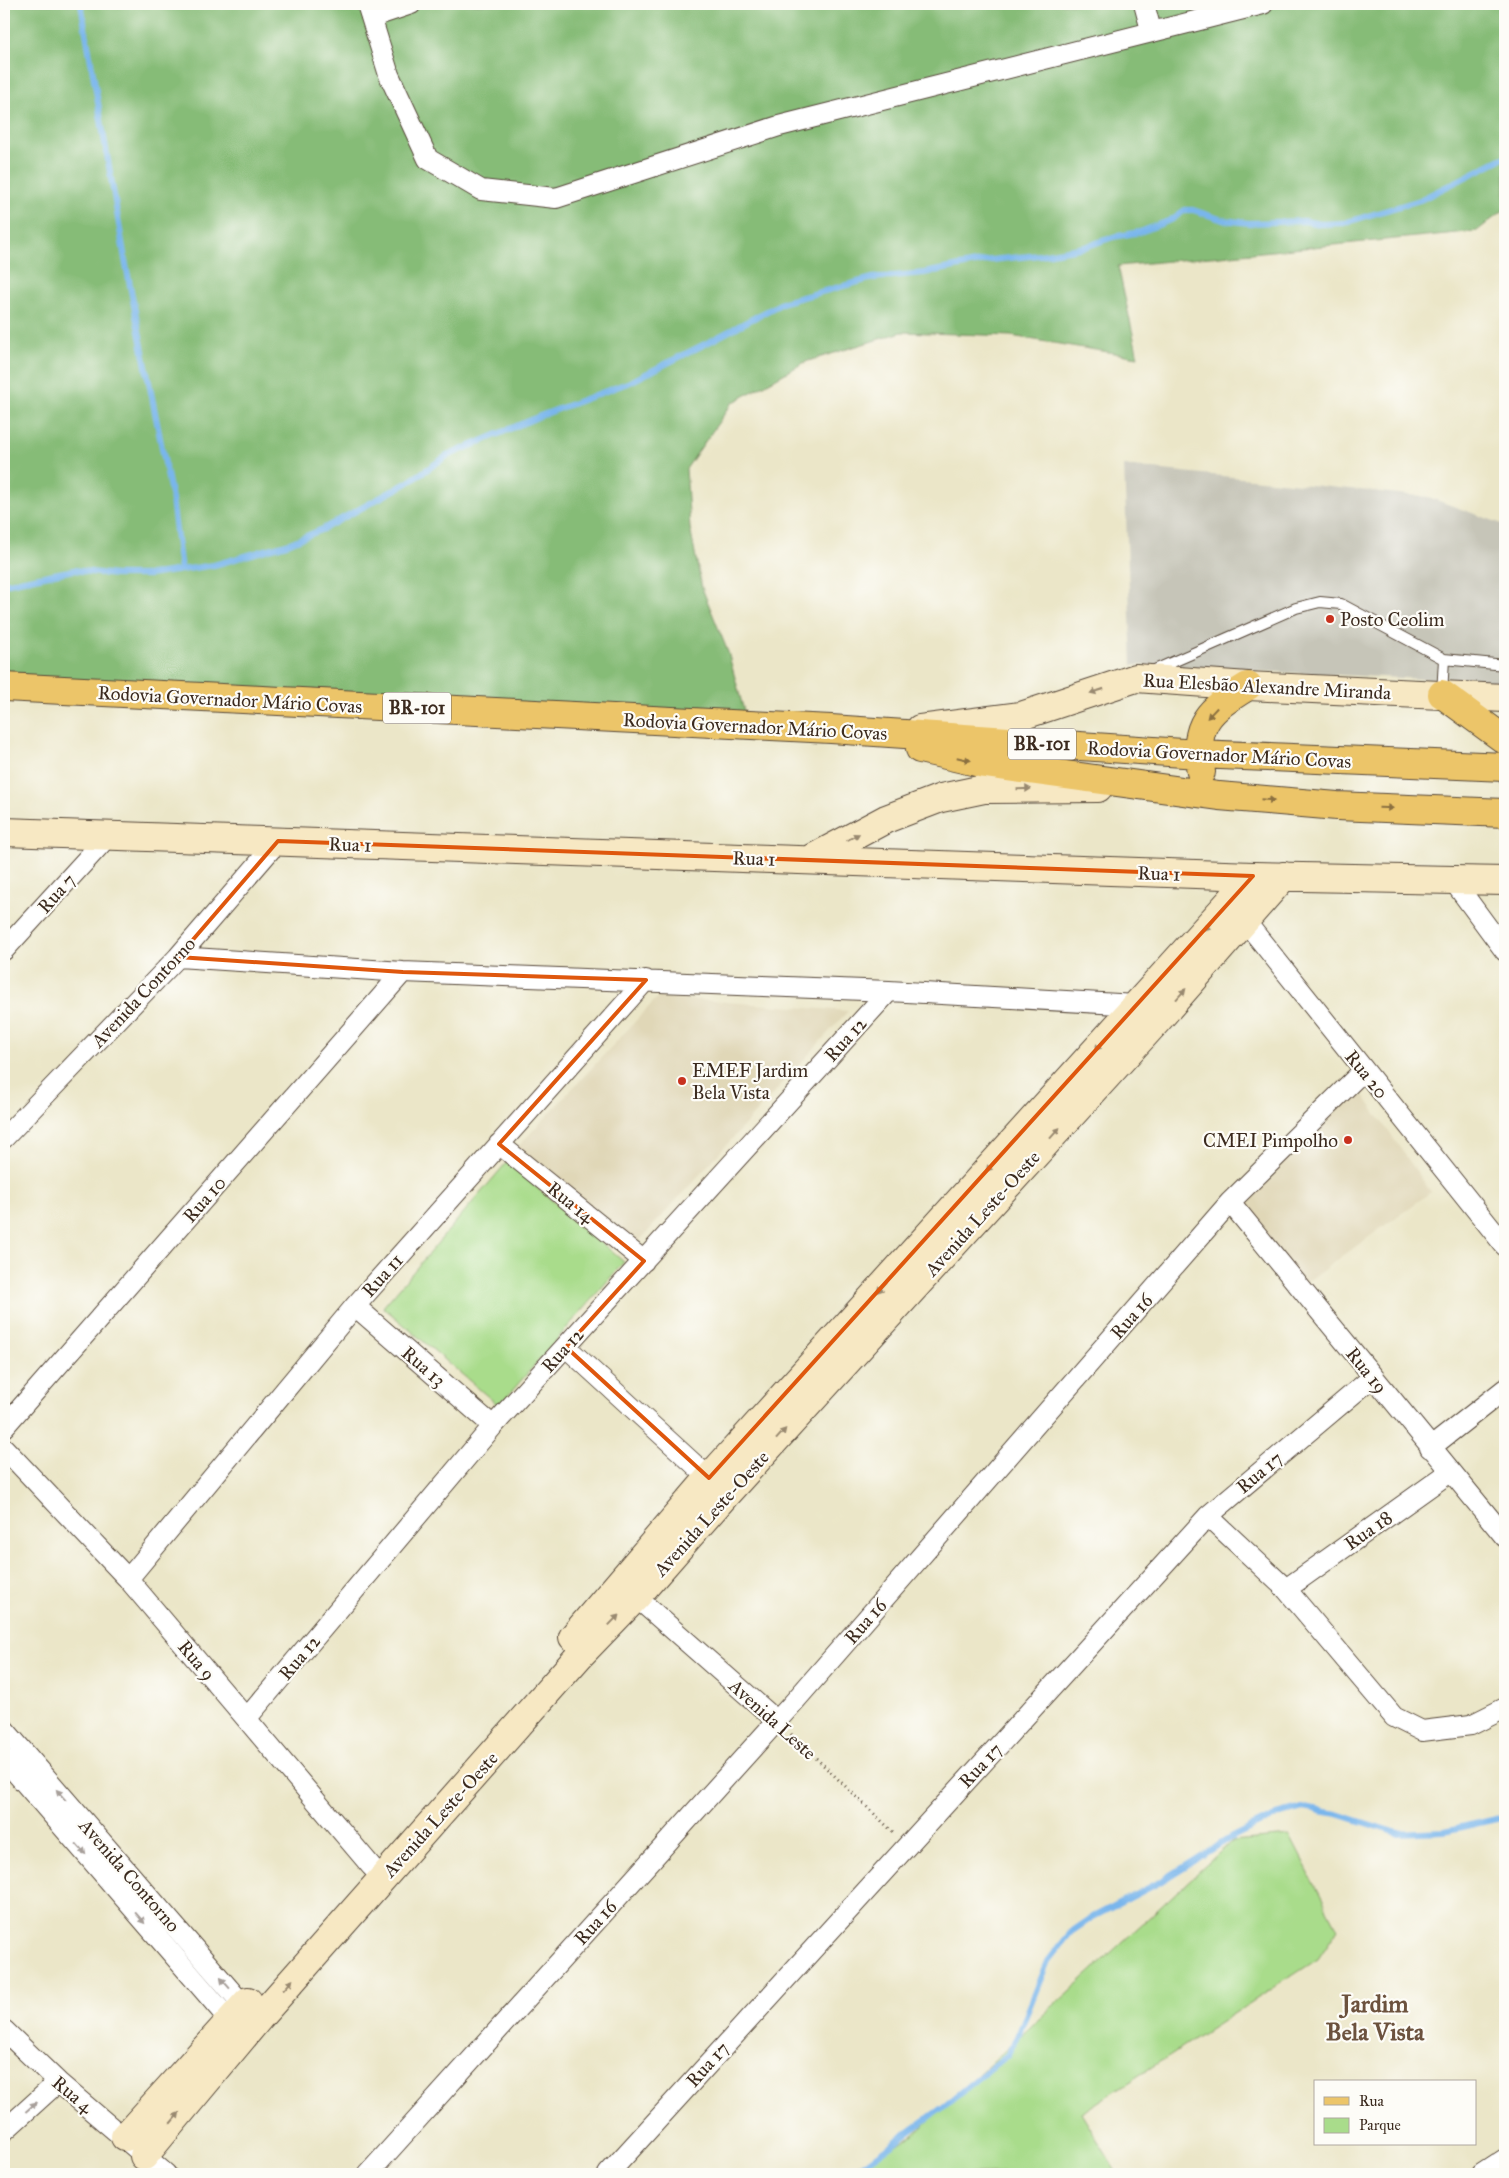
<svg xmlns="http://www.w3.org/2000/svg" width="1509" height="2178" font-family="'IM FELL Great Primer',serif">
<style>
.built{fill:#e0d7b7}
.industrial{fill:#c6c5b8}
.green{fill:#a9dc8b;stroke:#728354}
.forest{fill:#86bc77;stroke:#60734a}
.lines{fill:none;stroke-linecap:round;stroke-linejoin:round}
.stream{stroke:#79b6ec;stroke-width:6}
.lane-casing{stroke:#554638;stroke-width:12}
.street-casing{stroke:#554638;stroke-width:22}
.secondary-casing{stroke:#554638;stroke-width:30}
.primary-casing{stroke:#554638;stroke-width:30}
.path{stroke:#554638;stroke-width:3;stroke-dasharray:1 4;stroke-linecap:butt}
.lane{stroke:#fff;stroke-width:10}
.street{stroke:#fff;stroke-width:20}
.secondary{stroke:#f7e8c3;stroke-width:28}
.primary{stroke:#ecc569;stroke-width:28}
.oneway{fill:#998970}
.oneway2{fill:#8b7040}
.oneway3{fill:#a79f9a}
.marked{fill:none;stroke:#df570d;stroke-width:4;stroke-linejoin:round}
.poi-dot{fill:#c8321e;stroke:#fdfcf7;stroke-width:2}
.labels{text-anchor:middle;stroke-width:4.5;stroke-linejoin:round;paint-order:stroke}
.shield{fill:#fdfcf7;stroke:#75695f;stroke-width:1}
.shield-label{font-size:18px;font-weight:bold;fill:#3b2a1e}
.poi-label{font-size:19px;fill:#3b2a1e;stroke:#fdfcf7;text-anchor:start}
.street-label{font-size:19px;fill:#3b2a1e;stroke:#fdfcf7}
.district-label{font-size:24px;font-weight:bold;fill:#6c523e;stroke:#fdfcf7}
</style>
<rect width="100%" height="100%" fill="#fdfcf7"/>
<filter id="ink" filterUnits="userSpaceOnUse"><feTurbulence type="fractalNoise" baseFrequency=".02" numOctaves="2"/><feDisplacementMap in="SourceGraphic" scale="10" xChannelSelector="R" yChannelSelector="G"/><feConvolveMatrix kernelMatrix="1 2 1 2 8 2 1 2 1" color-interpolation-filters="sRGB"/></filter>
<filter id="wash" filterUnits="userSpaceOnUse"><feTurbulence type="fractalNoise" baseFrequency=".0096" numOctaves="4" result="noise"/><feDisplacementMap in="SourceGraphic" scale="20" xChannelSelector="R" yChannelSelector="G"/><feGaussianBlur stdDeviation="1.12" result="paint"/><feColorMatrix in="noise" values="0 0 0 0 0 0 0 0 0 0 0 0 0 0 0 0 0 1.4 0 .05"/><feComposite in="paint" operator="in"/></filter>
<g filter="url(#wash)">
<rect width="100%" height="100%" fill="#ebe6c8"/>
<!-- built -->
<path class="built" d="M 658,997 L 848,1011 L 633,1248 L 514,1151 Z
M 1358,1088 L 1431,1192 L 1304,1284 L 1239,1200 Z"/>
<!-- industrial -->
<path class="industrial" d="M 1124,466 L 1428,497 L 1505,525 L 1505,683 L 1132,665 Z"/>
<!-- green -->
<path class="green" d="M 507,1162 L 624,1262 L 499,1406 L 383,1307 Z
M 1290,1836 L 1338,1929 L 1318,1959 L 1081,2113 L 1118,2174 L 842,2174 L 912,2136 L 1232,1841 Z"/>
<!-- forest -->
<path class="forest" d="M 4,4 L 1505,4 L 1505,209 L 1477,231 L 1118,266 L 1138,357 L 1011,336 L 902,332 L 805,362 L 732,403 L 686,469 L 690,528 L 702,588 L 728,652 L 747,722 L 4,686 Z"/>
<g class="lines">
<!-- stream -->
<path class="stream" d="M 81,4 L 126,265 L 172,499 L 181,570
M 4,584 L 74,570 L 115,575 L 149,575 L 214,565 L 290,543 L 323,529 L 407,483 L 447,456 L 540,416 L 630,382 L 707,343 L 784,302 L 873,278 L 924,273 L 991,260 L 1040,255 L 1085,247 L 1113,237 L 1140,232 L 1171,220 L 1185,210 L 1193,210 L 1223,220 L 1249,223 L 1304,221 L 1321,224 L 1344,223 L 1420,200 L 1505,157
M 851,2174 L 942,2108 L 1007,2055 L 1017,2038 L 1048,1961 L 1071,1932 L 1093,1917 L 1160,1882 L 1230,1838 L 1277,1815 L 1303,1808 L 1337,1814 L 1397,1833 L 1444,1831 L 1505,1817"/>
</g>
</g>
<g filter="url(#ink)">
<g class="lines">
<defs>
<path id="lane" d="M 1150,672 L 1296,608 L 1320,602 L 1341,604 L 1444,659
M 1442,694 L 1444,659 L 1505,665"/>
<path id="street" d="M 367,4 L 389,75 L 428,159 L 481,190 L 556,198 L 779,126 L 1263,4
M 1144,4 L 1151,30
M 372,17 L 411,4
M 1452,879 L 1505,951
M 1237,911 L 1505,1246
M 4,950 L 109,835
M 178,957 L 403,972 L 889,991 L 1136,1005 L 1143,1011
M 4,1138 L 178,957 L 278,841
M 499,1144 L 644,1261
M 1230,1202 L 1505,1537
M 355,1306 L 493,1426
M 566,1347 L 719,1487
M 4,1427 L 403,972
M 4,1448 L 128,1579 L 371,1866 L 383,1878
M 1430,1448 L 1505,1389
M 1208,1516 L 1286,1589 L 1394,1717 L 1422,1731 L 1471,1725 L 1505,1708
M 128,1579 L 355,1306 L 646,980
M 1286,1589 L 1450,1472
M 636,1597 L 777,1721
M 247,1718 L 493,1426 L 889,991
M 4,1729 L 244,2006 L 254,2013
M 4,1759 L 238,2030
M 4,2030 L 58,2082 L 166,2174
M 4,2131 L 58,2082
M 368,2174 L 794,1702 L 1230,1202 L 1364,1070
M 608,2174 L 1208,1516 L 1373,1377
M 1482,2174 L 1505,2159"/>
<path id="secondary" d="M 920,729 L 1021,716 L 1136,678 L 1248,686 L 1505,698
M 4,832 L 1253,876 L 1505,881
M 811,859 L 886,819 L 941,798 L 984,789 L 1098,788
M 573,1637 L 709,1478 L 1253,876
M 125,2137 L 248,2001
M 144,2156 L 259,2018 L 580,1655 L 636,1597 L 727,1493 L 1157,1021 L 1284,876"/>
<path id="primary" d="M 4,687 L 831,729 L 1198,754 L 1505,767
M 1442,694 L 1505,740
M 920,749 L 985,764 L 1219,796 L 1337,806 L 1505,813
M 1201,772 C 1192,723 1209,710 1248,686"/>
</defs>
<!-- lane casing -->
<use href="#lane" class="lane-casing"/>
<!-- street casing -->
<use href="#street" class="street-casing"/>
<!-- secondary casing -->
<use href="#secondary" class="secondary-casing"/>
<!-- primary casing -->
<use href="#primary" class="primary-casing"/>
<!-- path -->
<path class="path" d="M 791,1734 L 893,1832"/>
<!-- lane -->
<use href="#lane" class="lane"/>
<!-- street -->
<use href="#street" class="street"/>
<!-- secondary -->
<use href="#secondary" class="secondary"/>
<!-- primary -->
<use href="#primary" class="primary"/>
</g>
<!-- one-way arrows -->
<defs><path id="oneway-solid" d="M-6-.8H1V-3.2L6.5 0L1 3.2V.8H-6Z" transform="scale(1.25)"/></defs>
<g class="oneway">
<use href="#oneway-solid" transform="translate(1097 691) rotate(162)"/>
<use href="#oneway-solid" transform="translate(1024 789) rotate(-1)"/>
<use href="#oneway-solid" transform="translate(853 837) rotate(-28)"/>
<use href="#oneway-solid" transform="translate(1209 925) rotate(132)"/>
<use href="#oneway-solid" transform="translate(1181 994) rotate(-48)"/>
<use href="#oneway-solid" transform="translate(1100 1045) rotate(132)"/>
<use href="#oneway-solid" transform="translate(1055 1133) rotate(-48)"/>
<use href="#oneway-solid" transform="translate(991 1166) rotate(132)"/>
<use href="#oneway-solid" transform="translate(882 1287) rotate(132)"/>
<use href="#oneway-solid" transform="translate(781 1434) rotate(-48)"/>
<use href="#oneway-solid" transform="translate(614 1620) rotate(-46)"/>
<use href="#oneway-solid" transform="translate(288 1985) rotate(-48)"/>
<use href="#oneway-solid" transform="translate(175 2118) rotate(-50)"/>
</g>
<g class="oneway2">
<use href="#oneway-solid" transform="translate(1212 713) rotate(133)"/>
<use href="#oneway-solid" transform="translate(964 759) rotate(13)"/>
<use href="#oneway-solid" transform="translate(1268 800) rotate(5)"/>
<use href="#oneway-solid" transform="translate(1386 808) rotate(2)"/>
</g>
<g class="oneway3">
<use href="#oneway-solid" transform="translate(61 1795) rotate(-131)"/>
<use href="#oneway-solid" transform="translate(81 1849) rotate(49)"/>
<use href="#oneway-solid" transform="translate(140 1918) rotate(49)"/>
<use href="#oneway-solid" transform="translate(225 1983) rotate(-131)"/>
<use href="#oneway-solid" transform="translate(31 2107) rotate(-42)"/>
</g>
</g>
<!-- marked area -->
<path class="marked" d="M 278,841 L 1253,876 L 709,1478 L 566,1347 L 644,1261 L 499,1144 L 646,980 L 403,972 L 178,957 Z"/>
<!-- markers -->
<g class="poi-dot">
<circle cx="1330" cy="619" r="5"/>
<circle cx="682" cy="1081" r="5"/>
<circle cx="1348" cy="1140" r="5"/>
</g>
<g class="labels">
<!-- shield labels -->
<g class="shield">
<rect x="383" y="692.5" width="68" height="31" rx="4"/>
<rect x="1008" y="728.5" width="68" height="31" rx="4"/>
</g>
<g class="shield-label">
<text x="417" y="714">BR-101</text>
<text x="1042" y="750">BR-101</text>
</g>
<!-- poi labels -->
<g class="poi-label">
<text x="1340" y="626">Posto Ceolim</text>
<text x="692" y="1077">EMEF Jardim<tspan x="692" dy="22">Bela Vista</tspan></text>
<text x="1338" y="1147" text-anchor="end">CMEI Pimpolho</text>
</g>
<!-- street labels -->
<g class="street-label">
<text transform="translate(1267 686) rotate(3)" y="7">Rua Elesbão Alexandre Miranda</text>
<text transform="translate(230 699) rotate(3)" y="7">Rodovia Governador Mário Covas</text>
<text transform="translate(755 726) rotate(3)" y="7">Rodovia Governador Mário Covas</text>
<text transform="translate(1219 754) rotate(3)" y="7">Rodovia Governador Mário Covas</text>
<text transform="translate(350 844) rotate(2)" y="7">Rua 1</text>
<text transform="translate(754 858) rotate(2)" y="7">Rua 1</text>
<text transform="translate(1159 873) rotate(2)" y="7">Rua 1</text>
<text transform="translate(56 893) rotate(-48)" y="7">Rua 7</text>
<text transform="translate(143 992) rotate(-47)" y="7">Avenida Contorno</text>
<text transform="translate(845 1039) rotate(-48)" y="7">Rua 12</text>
<text transform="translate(1367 1074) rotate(51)" y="7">Rua 20</text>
<text transform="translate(204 1199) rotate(-49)" y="7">Rua 10</text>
<text transform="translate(571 1202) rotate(39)" y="7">Rua 14</text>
<text transform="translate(982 1213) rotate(-48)" y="7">Avenida Leste-Oeste</text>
<text transform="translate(382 1275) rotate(-48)" y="7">Rua 11</text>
<text transform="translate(1131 1316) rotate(-49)" y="7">Rua 16</text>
<text transform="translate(562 1350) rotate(-48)" y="7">Rua 12</text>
<text transform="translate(424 1366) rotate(41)" y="7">Rua 13</text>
<text transform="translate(1367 1370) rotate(51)" y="7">Rua 19</text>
<text transform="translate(1259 1472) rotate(-40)" y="7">Rua 17</text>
<text transform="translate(711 1513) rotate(-48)" y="7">Avenida Leste-Oeste</text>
<text transform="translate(1368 1530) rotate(-35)" y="7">Rua 18</text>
<text transform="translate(865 1621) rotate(-49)" y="7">Rua 16</text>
<text transform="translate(299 1657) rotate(-50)" y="7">Rua 12</text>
<text transform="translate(197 1660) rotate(50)" y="7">Rua 9</text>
<text transform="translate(773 1719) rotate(42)" y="7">Avenida Leste</text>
<text transform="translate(980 1765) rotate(-47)" y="7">Rua 17</text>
<text transform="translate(440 1814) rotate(-48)" y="7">Avenida Leste-Oeste</text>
<text transform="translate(130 1875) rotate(49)" y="7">Avenida Contorno</text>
<text transform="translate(595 1922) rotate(-48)" y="7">Rua 16</text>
<text transform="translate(707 2064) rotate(-48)" y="7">Rua 17</text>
<text transform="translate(73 2094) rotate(40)" y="7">Rua 4</text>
</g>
<!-- district labels -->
<g class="district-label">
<text x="1375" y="2012">Jardim<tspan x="1375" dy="28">Bela Vista</tspan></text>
</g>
</g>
<!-- margin -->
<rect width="1509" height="2178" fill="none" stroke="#fdfcf7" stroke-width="20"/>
<!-- legend -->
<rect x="1314" y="2080" width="162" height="65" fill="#fdfcf7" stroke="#afa8a0"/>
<rect x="1324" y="2097" width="25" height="8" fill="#ecc569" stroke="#afa8a0"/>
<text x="1359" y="2106" font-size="15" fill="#3b2a1e">Rua</text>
<rect x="1324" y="2118" width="25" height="15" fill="#a9dc8b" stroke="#afa8a0"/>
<text x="1359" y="2130" font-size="15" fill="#3b2a1e">Parque</text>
</svg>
